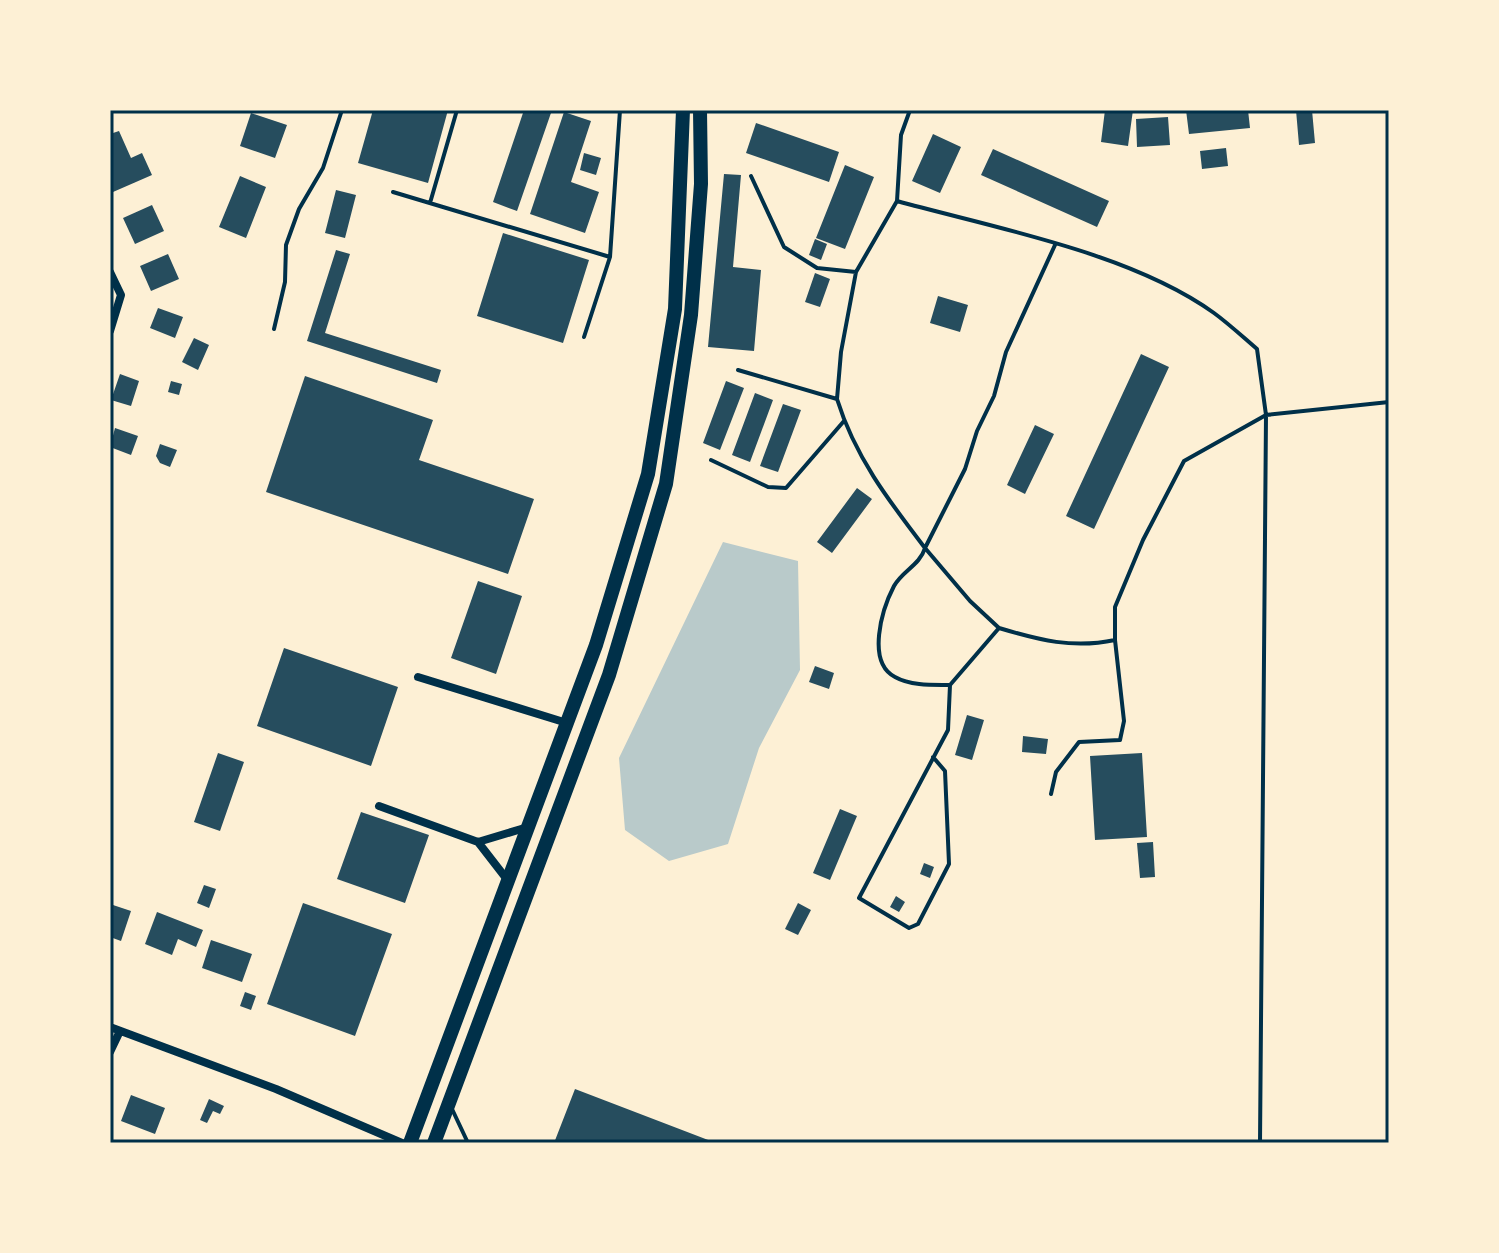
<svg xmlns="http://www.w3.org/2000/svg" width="1499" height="1253" font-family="'Sofia Sans Condensed',sans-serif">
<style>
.green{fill:#b9caca}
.building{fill:#264d5e}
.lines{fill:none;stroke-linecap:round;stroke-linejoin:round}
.service{stroke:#003049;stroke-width:4}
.minor{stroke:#003049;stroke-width:8}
.primary{stroke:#003049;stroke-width:14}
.neatline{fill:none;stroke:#003049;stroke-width:3}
</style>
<rect width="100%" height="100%" fill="#fdf0d5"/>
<!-- green -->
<path class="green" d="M 723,542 L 798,561 L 800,670 L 759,748 L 728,844 L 669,861 L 625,830 L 619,758 Z"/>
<!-- building -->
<path class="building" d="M 373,110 L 448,110 L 428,183 L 358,163 Z
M 524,110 L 552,110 L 517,211 L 493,202 Z
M 1105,110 L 1133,110 L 1128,146 L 1101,142 Z
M 1186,110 L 1248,110 L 1250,128 L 1189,134 Z
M 1296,110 L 1312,110 L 1315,143 L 1299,145 Z
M 564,112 L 591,121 L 571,182 L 599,192 L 585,233 L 530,214 Z
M 251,113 L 287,125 L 275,158 L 240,146 Z
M 1168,117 L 1170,145 L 1137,147 L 1136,119 Z
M 756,123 L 839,152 L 829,182 L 746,153 Z
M 119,131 L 131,158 L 142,153 L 152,175 L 113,192 L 110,184 L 110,134 Z
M 933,134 L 961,147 L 940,193 L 912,181 Z
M 1226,148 L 1228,166 L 1202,169 L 1200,151 Z
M 993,149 L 1109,201 L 1097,227 L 981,175 Z
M 584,153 L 601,158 L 596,175 L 580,170 Z
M 845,165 L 874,177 L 845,249 L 816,238 Z
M 724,174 L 741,175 L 733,267 L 761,270 L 754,351 L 708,347 Z
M 240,176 L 266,187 L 246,238 L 219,227 Z
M 336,190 L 356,195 L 345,238 L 325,233 Z
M 152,205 L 164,231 L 135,244 L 123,218 Z
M 503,233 L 589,260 L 563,343 L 477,316 Z
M 815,239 L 827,244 L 821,260 L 809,255 Z
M 336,250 L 350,254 L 325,333 L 441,370 L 437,383 L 307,341 Z
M 168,254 L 179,279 L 151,291 L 140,266 Z
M 815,273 L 830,279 L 820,307 L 805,302 Z
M 938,296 L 968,305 L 960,332 L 930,323 Z
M 158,308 L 183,317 L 175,338 L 150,328 Z
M 194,338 L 209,345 L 198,370 L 182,362 Z
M 1141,354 L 1169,367 L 1094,529 L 1066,516 Z
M 120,374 L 139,381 L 131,406 L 111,400 Z
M 305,376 L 433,420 L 419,460 L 534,499 L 508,574 L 266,492 Z
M 171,381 L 182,384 L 179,395 L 168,392 Z
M 726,381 L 744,388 L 720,450 L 703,443 Z
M 755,393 L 773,400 L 750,462 L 732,455 Z
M 783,404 L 801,410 L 778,472 L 760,466 Z
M 1035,425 L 1054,434 L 1025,494 L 1007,485 Z
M 115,428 L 138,436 L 131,455 L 110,447 Z
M 160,444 L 177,450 L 170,467 L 160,463 L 156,456 Z
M 857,488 L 872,499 L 832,553 L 817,542 Z
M 478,581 L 522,596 L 496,674 L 451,658 Z
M 284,648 L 398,687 L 371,766 L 257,726 Z
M 815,666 L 834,673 L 829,689 L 809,682 Z
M 967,715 L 984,720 L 972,760 L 955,755 Z
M 1023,736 L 1048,739 L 1046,754 L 1022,752 Z
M 218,753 L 244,762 L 220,831 L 194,822 Z
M 1142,753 L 1147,837 L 1095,840 L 1090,756 Z
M 840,809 L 857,816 L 830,880 L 813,873 Z
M 361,812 L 429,835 L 405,903 L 337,879 Z
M 1153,842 L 1155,877 L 1140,878 L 1137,843 Z
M 924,863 L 934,867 L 930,878 L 920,874 Z
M 204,885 L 216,889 L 209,908 L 197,903 Z
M 896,896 L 905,902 L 899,912 L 890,907 Z
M 303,903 L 392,934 L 355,1036 L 267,1004 Z
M 798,903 L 811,910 L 798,935 L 785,929 Z
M 110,904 L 131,911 L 121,941 L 110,937 Z
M 157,912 L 203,930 L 196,947 L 178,939 L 172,955 L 145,944 Z
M 211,940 L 252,954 L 242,982 L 202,968 Z
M 245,992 L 256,996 L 251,1010 L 240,1006 Z
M 575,1089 L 716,1143 L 554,1143 Z
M 131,1095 L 165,1108 L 155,1134 L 121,1121 Z
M 209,1099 L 224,1106 L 220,1114 L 213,1111 L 207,1123 L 200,1120 Z"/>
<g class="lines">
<!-- service -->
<path class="service" d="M 751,176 L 784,247 L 817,268 L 856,272 L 897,201 C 995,228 1131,253 1214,313 C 1229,324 1243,337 1257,349 L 1266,415 L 1184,461 L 1143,540 L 1115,607 L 1115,640
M 393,192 L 610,257
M 897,201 L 901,135 L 910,110
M 430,203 L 457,110
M 274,329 L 285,282 L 286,245 L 299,209 L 323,168 L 342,110
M 584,337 L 610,257 L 620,110
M 738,370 L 837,399 C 855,457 889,501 925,548 C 920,565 902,571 894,586 C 882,609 866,662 895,677 C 911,686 932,685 950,685 L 999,628 C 1039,640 1073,649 1115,640 L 1124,721 L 1120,740 L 1079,742 L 1056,772 L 1051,794
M 837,399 L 841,352 L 856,272
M 711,460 L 768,487 L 786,488 L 844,421
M 999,628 L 970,601 L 925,548 L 965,469 L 977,431 L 994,396 L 1006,352 L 1055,245
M 933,757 L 945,771 L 949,864 L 918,924 L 909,928 L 859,898 L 948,730 L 950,685
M 452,1109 L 468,1143
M 1260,1143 L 1266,415 L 1389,402"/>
<!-- minor -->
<path class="minor" d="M 110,272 L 121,295 L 110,331
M 418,677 L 567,723
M 379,806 L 478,842 L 528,827
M 478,842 L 509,882
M 110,1027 L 276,1089 L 402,1143
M 110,1052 L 120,1031"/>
<!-- primary -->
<path class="primary" d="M 410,1143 L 596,645 L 648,474 L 675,309 L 683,110
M 434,1143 L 609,675 L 666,484 L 691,315 L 701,184 L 700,110"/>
</g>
<!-- border -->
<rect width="1499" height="1253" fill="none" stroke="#fdf0d5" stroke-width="224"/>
<rect x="112" y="112" width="1275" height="1029" class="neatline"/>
</svg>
